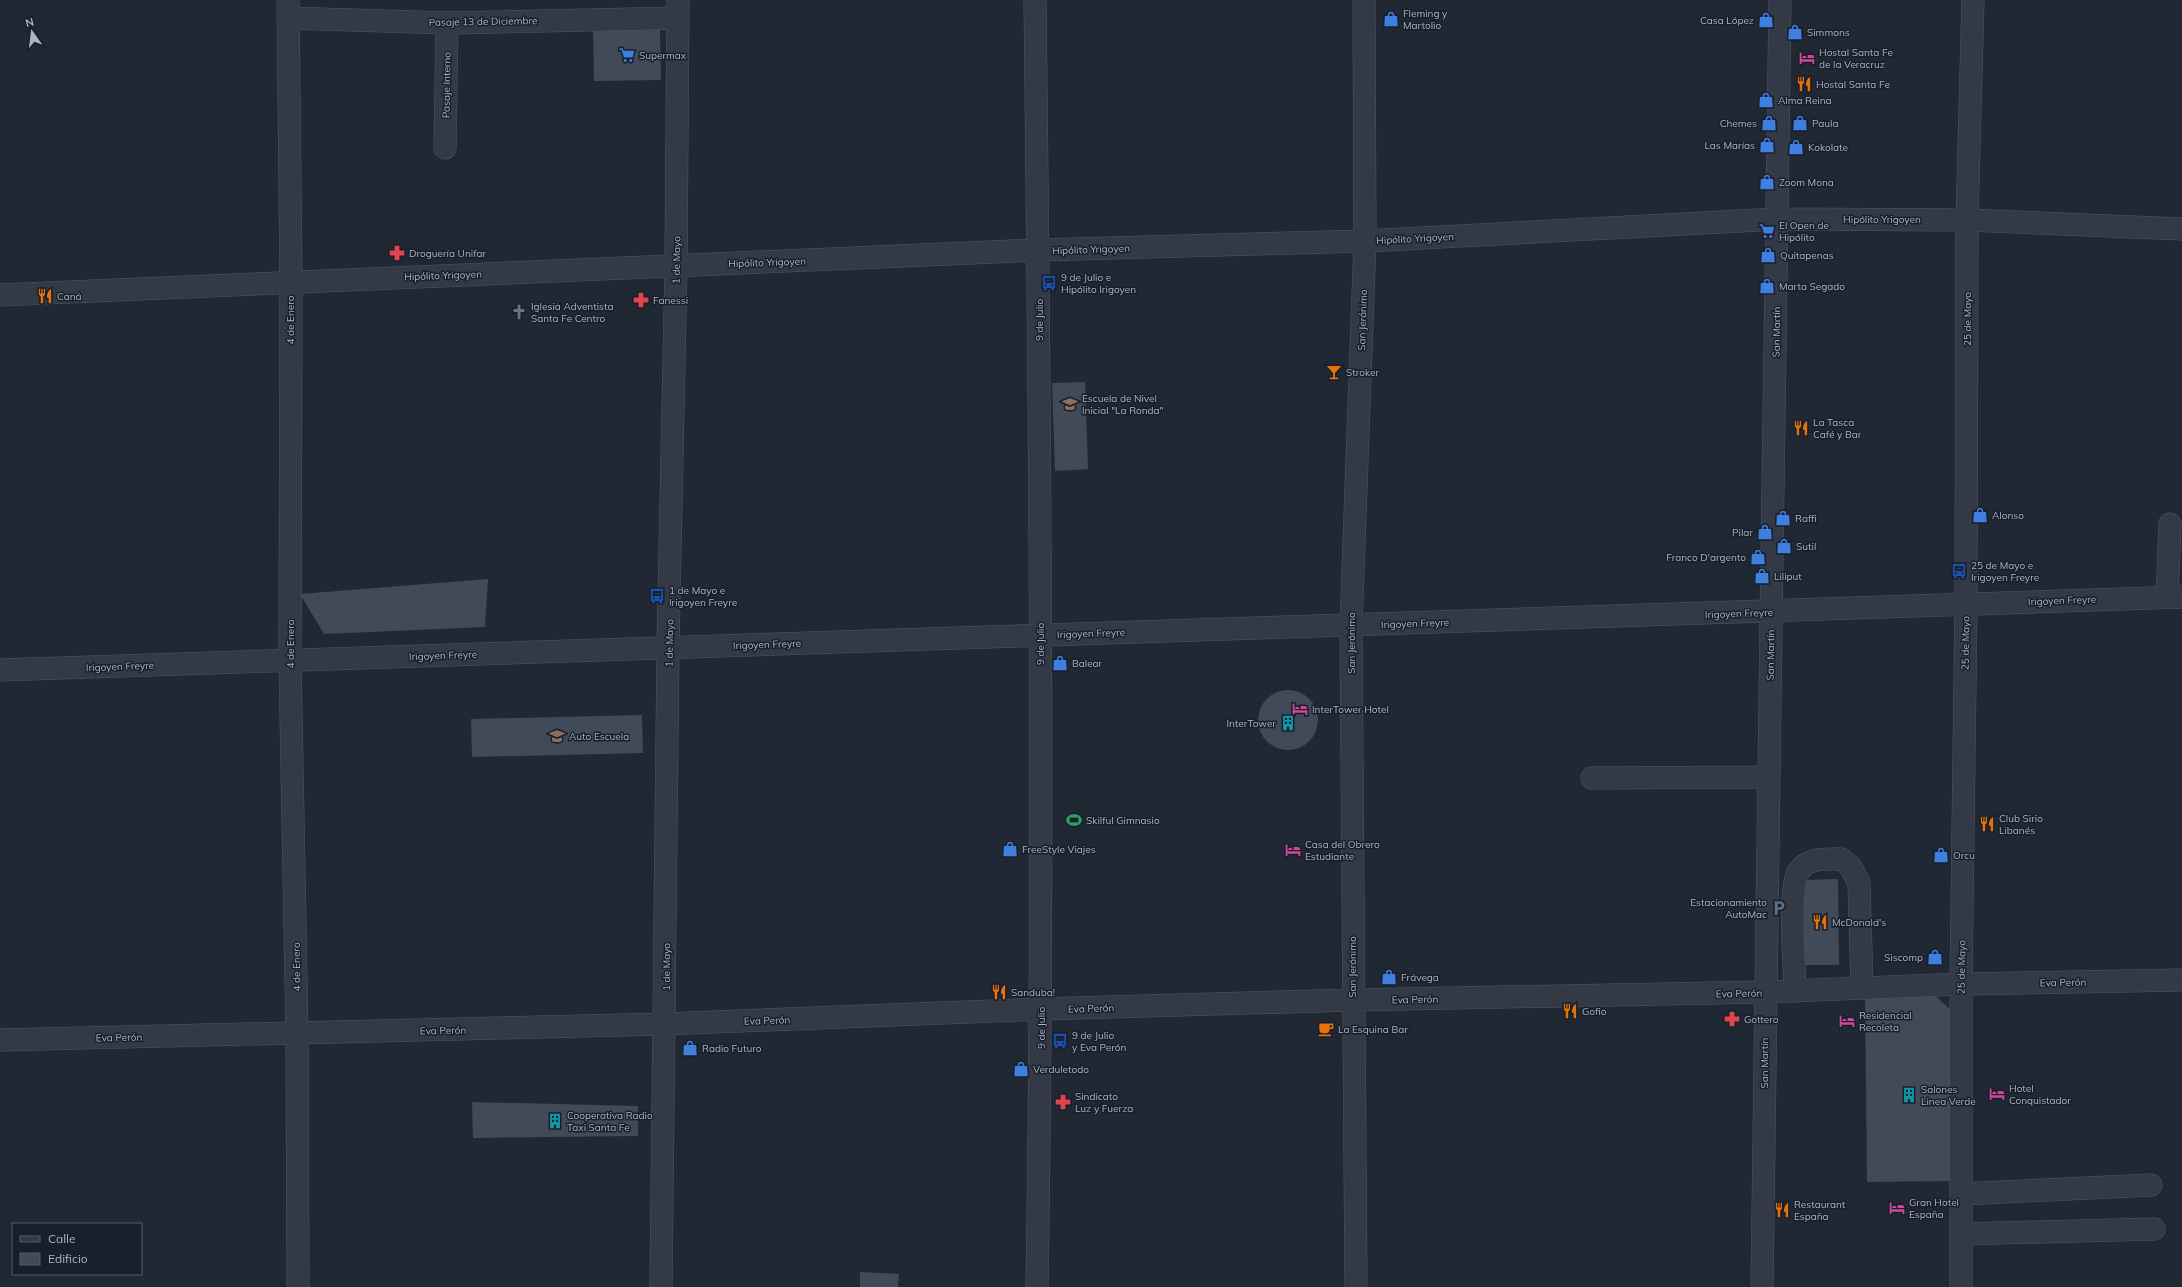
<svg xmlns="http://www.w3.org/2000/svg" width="2182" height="1287" font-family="Mulish,sans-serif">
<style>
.building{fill:#414a59}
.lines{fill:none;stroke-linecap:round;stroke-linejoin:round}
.minor-casing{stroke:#515763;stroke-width:23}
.minor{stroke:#333a45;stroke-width:22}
.labels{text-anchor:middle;stroke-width:3;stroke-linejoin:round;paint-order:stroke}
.poi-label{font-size:10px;fill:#adb4c2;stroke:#191f2a;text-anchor:start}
.street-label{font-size:10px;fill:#adb4c2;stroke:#191f2a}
</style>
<rect width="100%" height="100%" fill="#202834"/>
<!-- building -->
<path class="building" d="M 660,29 L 661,80 L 594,81 L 593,30 Z
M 1085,382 L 1088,469 L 1055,471 L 1052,383 Z
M 488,579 L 485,627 L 324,634 L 300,594 Z
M1258 720a30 30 0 1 1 60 0a30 30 0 1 1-60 0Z
M 642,715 L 643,753 L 472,757 L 471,719 Z
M 1838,879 L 1839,965 L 1801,965 L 1800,880 Z
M 1932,993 L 1950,1009 L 1952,1181 L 1867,1182 L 1865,994 Z
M 472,1102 L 638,1106 L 638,1136 L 473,1138 Z
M 860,1272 L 899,1274 L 898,1287 L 860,1287 Z"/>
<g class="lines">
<defs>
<path id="minor" d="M 288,0 L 291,282 L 290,661 L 297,1033 L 298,1287
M 1035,0 C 1040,429 1044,858 1037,1287
M 288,18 L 447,23 L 678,18
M 445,148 L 447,23
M 0,295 L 1038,250 L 1365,241 L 1778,219 L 1967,220 L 2182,229
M 2167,597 L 2170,524
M 0,670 L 2182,597
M 1592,778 L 1768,777
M 1795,991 C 1795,967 1787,889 1799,871 C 1808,857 1827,859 1841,859 L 1850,866 L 1859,883 L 1862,988
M 0,1040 L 665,1024 L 1041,1009 L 1352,1000 L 1764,992 L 1961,984 L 2182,980
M 1961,1194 L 2151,1185
M 1961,1234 L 2154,1229
M 661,1287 L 668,647 L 676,265 L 678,0
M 1356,1287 L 1351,625 L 1365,241 L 1364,0
M 1762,1287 C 1765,858 1776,429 1780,0
M 1961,1287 L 1961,984 L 1966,604 L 1967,220 L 1973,0"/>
</defs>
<!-- minor casing -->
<use href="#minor" class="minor-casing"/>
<!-- minor -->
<use href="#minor" class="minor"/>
</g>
<!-- icons -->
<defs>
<symbol id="shop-bare" viewBox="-9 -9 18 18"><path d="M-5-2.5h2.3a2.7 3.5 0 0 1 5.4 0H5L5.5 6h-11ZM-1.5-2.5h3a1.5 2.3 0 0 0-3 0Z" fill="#3f7fe0" stroke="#191f2a" stroke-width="2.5" paint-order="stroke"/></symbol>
<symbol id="supermarket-bare" viewBox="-9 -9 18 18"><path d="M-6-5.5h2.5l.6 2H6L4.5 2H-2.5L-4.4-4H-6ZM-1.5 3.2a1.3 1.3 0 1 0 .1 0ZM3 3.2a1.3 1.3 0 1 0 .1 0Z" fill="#3f7fe0" stroke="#191f2a" stroke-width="2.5" paint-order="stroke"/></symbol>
<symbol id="hotel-bare" viewBox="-9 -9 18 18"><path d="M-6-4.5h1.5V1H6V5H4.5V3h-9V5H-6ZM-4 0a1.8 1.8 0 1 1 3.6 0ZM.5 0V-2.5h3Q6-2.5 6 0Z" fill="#d1479c" stroke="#191f2a" stroke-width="2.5" paint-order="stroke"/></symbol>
<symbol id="restaurant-bare" viewBox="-9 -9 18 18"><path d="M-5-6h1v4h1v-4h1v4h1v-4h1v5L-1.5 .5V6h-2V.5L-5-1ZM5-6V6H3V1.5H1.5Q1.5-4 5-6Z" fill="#e8710a" stroke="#191f2a" stroke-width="2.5" paint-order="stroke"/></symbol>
<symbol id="pharmacy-bare" viewBox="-9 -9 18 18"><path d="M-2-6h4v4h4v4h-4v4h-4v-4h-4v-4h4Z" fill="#e0444e" stroke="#191f2a" stroke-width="2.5" paint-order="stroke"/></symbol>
<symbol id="bus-bare" viewBox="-9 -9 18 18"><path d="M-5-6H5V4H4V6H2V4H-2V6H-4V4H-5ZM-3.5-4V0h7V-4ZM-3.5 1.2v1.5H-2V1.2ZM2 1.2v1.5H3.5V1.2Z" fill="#1a4fb4" stroke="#191f2a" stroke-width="2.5" paint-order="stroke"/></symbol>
<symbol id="church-bare" viewBox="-9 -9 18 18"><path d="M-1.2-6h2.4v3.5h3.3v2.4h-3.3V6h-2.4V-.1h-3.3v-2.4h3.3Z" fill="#6b7280" stroke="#191f2a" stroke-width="2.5" paint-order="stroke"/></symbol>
<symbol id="bar-bare" viewBox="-9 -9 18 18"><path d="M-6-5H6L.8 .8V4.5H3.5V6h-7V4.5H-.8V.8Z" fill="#e8710a" stroke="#191f2a" stroke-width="2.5" paint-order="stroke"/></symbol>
<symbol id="school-bare" viewBox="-9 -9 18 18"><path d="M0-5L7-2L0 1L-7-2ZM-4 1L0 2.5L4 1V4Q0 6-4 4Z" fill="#8d6e63" stroke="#191f2a" stroke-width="2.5" paint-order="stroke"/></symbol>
<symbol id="building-bare" viewBox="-9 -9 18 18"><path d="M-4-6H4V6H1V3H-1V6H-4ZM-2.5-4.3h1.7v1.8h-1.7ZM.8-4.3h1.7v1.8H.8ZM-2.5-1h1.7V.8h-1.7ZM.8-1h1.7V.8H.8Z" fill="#0f9aa8" stroke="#191f2a" stroke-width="2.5" paint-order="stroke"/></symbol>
<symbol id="stadium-bare" viewBox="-9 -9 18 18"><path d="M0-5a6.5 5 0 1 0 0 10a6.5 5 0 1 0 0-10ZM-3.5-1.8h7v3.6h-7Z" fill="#2e9e5b" stroke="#191f2a" stroke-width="2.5" paint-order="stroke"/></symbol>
<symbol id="parking-bare" viewBox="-9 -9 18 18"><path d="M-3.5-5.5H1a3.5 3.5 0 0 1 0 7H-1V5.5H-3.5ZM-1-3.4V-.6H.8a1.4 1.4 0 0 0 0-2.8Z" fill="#5c6f8a" stroke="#191f2a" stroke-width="2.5" paint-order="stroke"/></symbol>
<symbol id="cafe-bare" viewBox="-9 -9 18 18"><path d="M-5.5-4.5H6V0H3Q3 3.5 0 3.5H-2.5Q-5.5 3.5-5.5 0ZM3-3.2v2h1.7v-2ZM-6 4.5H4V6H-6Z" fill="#e8710a" stroke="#191f2a" stroke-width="2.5" paint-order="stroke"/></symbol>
</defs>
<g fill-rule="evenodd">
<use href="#shop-bare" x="1380" y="8" width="22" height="22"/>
<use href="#shop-bare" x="1755" y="9" width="22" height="22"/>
<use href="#shop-bare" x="1784" y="21" width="22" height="22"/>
<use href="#supermarket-bare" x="616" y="44" width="22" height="22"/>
<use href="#hotel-bare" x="1796" y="47" width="22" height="22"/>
<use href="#restaurant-bare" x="1793" y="73" width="22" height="22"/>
<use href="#shop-bare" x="1755" y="89" width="22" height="22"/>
<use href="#shop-bare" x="1758" y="112" width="22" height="22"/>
<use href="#shop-bare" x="1789" y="112" width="22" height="22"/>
<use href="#shop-bare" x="1756" y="134" width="22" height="22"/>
<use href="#shop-bare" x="1785" y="136" width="22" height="22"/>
<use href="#shop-bare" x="1756" y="171" width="22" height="22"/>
<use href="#supermarket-bare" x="1756" y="220" width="22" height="22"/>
<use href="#pharmacy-bare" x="386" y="242" width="22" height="22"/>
<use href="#shop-bare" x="1757" y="244" width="22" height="22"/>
<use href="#bus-bare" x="1038" y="272" width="22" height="22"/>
<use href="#shop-bare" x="1756" y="275" width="22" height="22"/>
<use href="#restaurant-bare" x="34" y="285" width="22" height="22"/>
<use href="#pharmacy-bare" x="630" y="289" width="22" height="22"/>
<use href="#church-bare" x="508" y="301" width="22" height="22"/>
<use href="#bar-bare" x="1323" y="361" width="22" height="22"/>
<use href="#school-bare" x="1059" y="393" width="22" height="22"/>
<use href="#restaurant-bare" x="1790" y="417" width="22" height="22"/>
<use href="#shop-bare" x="1969" y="504" width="22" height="22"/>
<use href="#shop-bare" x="1772" y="507" width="22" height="22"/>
<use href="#shop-bare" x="1754" y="521" width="22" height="22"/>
<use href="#shop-bare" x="1773" y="535" width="22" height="22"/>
<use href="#shop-bare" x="1747" y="546" width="22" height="22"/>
<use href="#bus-bare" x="1948" y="560" width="22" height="22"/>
<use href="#shop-bare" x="1751" y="565" width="22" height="22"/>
<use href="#bus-bare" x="646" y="585" width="22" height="22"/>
<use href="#shop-bare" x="1049" y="652" width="22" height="22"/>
<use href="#hotel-bare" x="1289" y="698" width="22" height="22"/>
<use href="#building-bare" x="1277" y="712" width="22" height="22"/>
<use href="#school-bare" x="546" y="725" width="22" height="22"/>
<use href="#stadium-bare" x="1063" y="809" width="22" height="22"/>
<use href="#restaurant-bare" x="1976" y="813" width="22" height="22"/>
<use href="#shop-bare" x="999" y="838" width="22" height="22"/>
<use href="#hotel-bare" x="1282" y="839" width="22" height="22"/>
<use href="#shop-bare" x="1930" y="844" width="22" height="22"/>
<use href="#parking-bare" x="1768" y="897" width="22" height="22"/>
<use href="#restaurant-bare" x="1809" y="911" width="22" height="22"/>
<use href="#shop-bare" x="1924" y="946" width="22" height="22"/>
<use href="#shop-bare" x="1378" y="966" width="22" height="22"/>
<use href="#restaurant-bare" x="988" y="981" width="22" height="22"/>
<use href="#restaurant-bare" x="1559" y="1000" width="22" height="22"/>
<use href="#pharmacy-bare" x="1721" y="1008" width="22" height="22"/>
<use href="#hotel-bare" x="1836" y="1010" width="22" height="22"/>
<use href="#cafe-bare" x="1315" y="1018" width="22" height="22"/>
<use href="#bus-bare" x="1049" y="1030" width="22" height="22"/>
<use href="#shop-bare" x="679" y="1037" width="22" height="22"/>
<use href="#shop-bare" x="1010" y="1058" width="22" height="22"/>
<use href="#hotel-bare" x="1986" y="1083" width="22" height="22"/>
<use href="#building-bare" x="1898" y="1084" width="22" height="22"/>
<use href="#pharmacy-bare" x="1052" y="1091" width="22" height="22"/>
<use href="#building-bare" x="544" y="1110" width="22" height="22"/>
<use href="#hotel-bare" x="1886" y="1197" width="22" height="22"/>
<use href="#restaurant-bare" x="1771" y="1199" width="22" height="22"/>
</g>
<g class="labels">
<!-- poi labels -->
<g class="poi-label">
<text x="1403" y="17">Fleming y<tspan x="1403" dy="12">Martolio</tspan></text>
<text x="1754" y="24" text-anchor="end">Casa López</text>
<text x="1807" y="36">Simmons</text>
<text x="1819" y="56">Hostal Santa Fe<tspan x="1819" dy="12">de la Veracruz</tspan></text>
<text x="639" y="59">Supermax</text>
<text x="1816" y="88">Hostal Santa Fe</text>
<text x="1778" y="104">Alma Reina</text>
<text x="1757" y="127" text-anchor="end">Chemes</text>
<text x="1812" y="127">Paula</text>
<text x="1755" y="149" text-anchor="end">Las Marías</text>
<text x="1808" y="151">Kokolate</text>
<text x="1779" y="186">Zoom Mona</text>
<text x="1779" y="229">El Open de<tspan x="1779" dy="12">Hipólito</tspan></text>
<text x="409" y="257">Droguería Unifar</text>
<text x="1780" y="259">Quitapenas</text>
<text x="1061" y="281">9 de Julio e<tspan x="1061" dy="12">Hipólito Irigoyen</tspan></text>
<text x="1779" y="290">Marta Segado</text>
<text x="57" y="300">Caná</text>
<text x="653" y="304">Fanessi</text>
<text x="531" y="310">Iglesia Adventista<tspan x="531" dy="12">Santa Fe Centro</tspan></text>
<text x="1346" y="376">Stroker</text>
<text x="1082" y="402">Escuela de Nivel<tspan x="1082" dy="12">Inicial "La Ronda"</tspan></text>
<text x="1813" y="426">La Tasca<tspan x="1813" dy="12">Café y Bar</tspan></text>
<text x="1992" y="519">Alonso</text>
<text x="1795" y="522">Raffi</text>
<text x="1753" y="536" text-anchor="end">Pilar</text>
<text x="1796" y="550">Sutil</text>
<text x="1746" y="561" text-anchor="end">Franco D'argento</text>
<text x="1971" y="569">25 de Mayo e<tspan x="1971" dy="12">Irigoyen Freyre</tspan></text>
<text x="1774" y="580">Liliput</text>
<text x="669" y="594">1 de Mayo e<tspan x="669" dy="12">Irigoyen Freyre</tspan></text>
<text x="1072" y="667">Balear</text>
<text x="1312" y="713">InterTower Hotel</text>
<text x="1276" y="727" text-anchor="end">InterTower</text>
<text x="569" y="740">Auto Escuela</text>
<text x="1999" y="822">Club Sirio<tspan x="1999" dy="12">Libanés</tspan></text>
<text x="1086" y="824">Skilful Gimnasio</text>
<text x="1305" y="848">Casa del Obrero<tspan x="1305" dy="12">Estudiante</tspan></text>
<text x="1022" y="853">FreeStyle Viajes</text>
<text x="1953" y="859">Orcu</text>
<text x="1767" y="906" text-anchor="end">Estacionamiento<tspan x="1767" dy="12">AutoMac</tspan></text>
<text x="1832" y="926">McDonald's</text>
<text x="1923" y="961" text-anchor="end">Siscomp</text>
<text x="1401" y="981">Frávega</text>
<text x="1011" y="996">Sanduba!</text>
<text x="1582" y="1015">Gofio</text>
<text x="1859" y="1019">Residencial<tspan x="1859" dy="12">Recoleta</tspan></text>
<text x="1744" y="1023">Gottero</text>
<text x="1338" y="1033">La Esquina Bar</text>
<text x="1072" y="1039">9 de Julio<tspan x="1072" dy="12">y Eva Perón</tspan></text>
<text x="702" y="1052">Radio Futuro</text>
<text x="1033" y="1073">Verduletodo</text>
<text x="2009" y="1092">Hotel<tspan x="2009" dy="12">Conquistador</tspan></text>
<text x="1921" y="1093">Salones<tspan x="1921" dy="12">Linea Verde</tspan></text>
<text x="1075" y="1100">Sindicato<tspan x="1075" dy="12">Luz y Fuerza</tspan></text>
<text x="567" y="1119">Cooperativa Radio<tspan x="567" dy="12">Taxi Santa Fe</tspan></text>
<text x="1909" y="1206">Gran Hotel<tspan x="1909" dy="12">España</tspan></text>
<text x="1794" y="1208">Restaurant<tspan x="1794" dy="12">España</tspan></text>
</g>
<!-- street labels -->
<g class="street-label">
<text transform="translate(483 21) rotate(-1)" y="4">Pasaje 13 de Diciembre</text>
<text transform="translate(446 85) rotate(-89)" y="4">Pasaje Interno</text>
<text x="1882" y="223">Hipólito Yrigoyen</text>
<text transform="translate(1415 238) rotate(-3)" y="4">Hipólito Yrigoyen</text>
<text transform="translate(1091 249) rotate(-2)" y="4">Hipólito Yrigoyen</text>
<text transform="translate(676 260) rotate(-89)" y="4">1 de Mayo</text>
<text transform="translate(767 262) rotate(-2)" y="4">Hipólito Yrigoyen</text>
<text transform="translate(443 275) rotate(-2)" y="4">Hipólito Yrigoyen</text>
<text transform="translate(1967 319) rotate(-90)" y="4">25 de Mayo</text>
<text transform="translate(290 320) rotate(-90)" y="4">4 de Enero</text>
<text transform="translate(1039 320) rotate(-90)" y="4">9 de Julio</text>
<text transform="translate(1362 320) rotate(-88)" y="4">San Jerónimo</text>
<text transform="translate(1776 332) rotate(-89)" y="4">San Martín</text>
<text transform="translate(2062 600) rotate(-2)" y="4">Irigoyen Freyre</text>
<text transform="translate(1739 613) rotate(-2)" y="4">Irigoyen Freyre</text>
<text transform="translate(1415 623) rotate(-2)" y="4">Irigoyen Freyre</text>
<text transform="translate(1091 633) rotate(-2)" y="4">Irigoyen Freyre</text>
<text transform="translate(669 643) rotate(-89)" y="4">1 de Mayo</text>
<text transform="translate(1351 643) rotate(-90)" y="4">San Jerónimo</text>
<text transform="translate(1965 643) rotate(-89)" y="4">25 de Mayo</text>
<text transform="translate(290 644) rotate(-90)" y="4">4 de Enero</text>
<text transform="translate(767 644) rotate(-2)" y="4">Irigoyen Freyre</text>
<text transform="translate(1040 644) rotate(-90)" y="4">9 de Julio</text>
<text transform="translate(443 655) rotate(-2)" y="4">Irigoyen Freyre</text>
<text transform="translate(1770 655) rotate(-89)" y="4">San Martín</text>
<text transform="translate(120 666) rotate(-2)" y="4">Irigoyen Freyre</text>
<text transform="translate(296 967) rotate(-91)" y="4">4 de Enero</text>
<text transform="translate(666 967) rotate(-90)" y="4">1 de Mayo</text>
<text transform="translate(1352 967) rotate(-90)" y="4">San Jerónimo</text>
<text transform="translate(1961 967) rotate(-89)" y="4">25 de Mayo</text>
<text transform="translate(2063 982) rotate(-1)" y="4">Eva Perón</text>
<text transform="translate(1739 993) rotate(-1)" y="4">Eva Perón</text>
<text transform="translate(1415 999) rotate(-1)" y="4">Eva Perón</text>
<text transform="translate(1091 1008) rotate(-2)" y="4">Eva Perón</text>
<text transform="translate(767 1020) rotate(-2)" y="4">Eva Perón</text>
<text transform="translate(1041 1028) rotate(-90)" y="4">9 de Julio</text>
<text transform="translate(443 1030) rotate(-1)" y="4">Eva Perón</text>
<text transform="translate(119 1037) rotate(-1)" y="4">Eva Perón</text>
<text transform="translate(1764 1063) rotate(-90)" y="4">San Martín</text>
</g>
</g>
<!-- legend -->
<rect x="12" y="1223" width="130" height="52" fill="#191f2a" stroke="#545b67"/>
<rect x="20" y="1236" width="20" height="6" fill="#333a45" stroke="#545b67"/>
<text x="48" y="1243" font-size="12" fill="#adb4c2">Calle</text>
<rect x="20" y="1253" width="20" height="12" fill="#414a59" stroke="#545b67"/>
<text x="48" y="1263" font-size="12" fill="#adb4c2">Edificio</text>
<!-- north arrow -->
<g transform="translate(32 32) rotate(346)" stroke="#191f2a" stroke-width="3" paint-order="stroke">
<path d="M0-3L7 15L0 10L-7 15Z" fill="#adb4c2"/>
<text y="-6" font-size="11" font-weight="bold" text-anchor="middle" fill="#adb4c2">N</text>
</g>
</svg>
